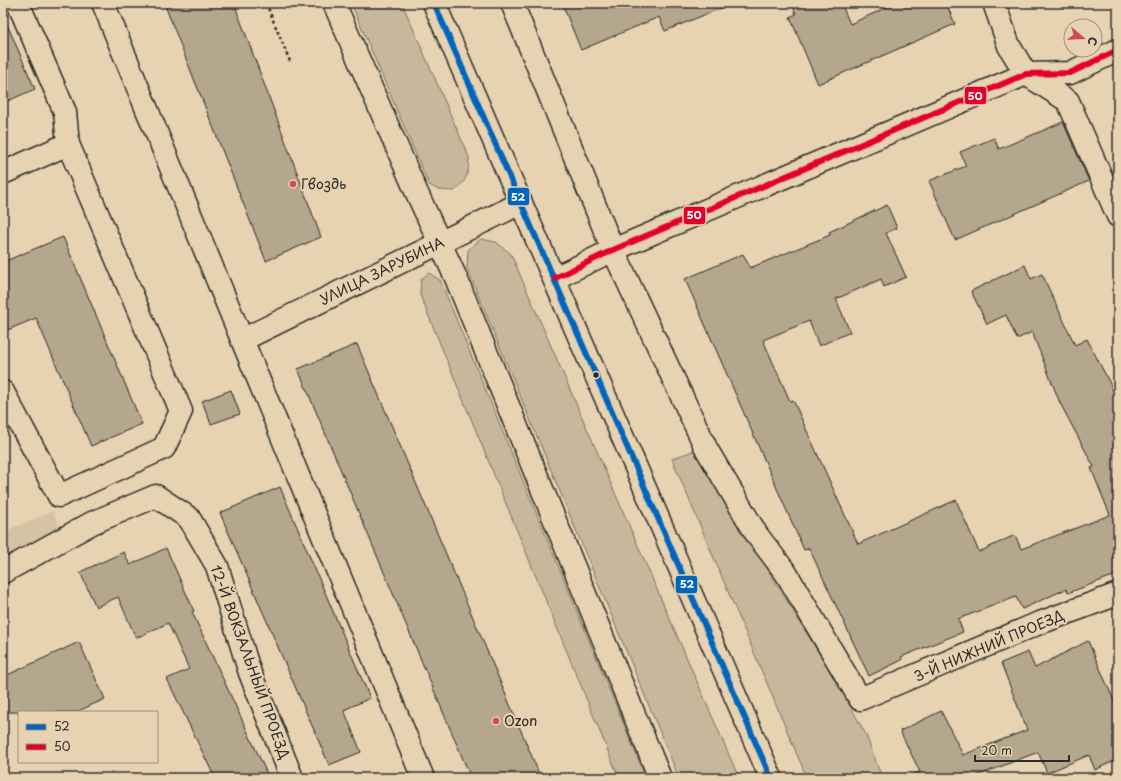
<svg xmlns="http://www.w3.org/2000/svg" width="1121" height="781" font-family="'Playpen Sans',sans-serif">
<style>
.built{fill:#d5c3a4}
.green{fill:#c8b89b;stroke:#7a7263}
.building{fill:#b5a68e;stroke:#2b2b2b}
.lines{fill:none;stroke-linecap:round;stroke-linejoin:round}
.minor-casing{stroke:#2b2b2b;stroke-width:25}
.major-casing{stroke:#2b2b2b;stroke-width:25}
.path{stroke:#2b2b2b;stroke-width:2.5;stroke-dasharray:3 3;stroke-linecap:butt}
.minor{stroke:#e7d3b1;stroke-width:22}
.major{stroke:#e7d3b1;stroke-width:22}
.bus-1-casing{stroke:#e7d3b1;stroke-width:9}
.bus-2-casing{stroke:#e7d3b1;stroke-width:9}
.bus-1{stroke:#0065bd;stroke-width:6}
.bus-2{stroke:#e4002b;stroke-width:6}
.poi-dot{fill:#d1495b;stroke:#e7d3b1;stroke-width:1.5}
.bus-dot{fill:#2b2b2b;stroke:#e7d3b1;stroke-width:1.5}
.labels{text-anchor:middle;stroke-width:4;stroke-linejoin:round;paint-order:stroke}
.poi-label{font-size:14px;fill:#2b2b2b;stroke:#e7d3b1;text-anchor:start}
.street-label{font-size:14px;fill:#2b2b2b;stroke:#e7d3b1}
.line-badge{stroke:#e7d3b1;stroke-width:1.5}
.badge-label{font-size:11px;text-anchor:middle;font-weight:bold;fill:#fff}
</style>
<rect width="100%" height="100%" fill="#e7d3b1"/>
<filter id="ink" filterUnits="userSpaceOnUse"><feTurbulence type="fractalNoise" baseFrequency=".025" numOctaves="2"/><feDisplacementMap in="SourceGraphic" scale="8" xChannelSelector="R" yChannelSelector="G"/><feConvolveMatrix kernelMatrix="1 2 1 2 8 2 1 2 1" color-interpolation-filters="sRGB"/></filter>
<g filter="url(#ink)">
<!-- built -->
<path class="built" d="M 53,511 L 61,531 L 3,579 L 3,532 Z"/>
<!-- green -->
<path class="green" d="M 351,3 L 402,3 L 469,157 C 468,174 468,180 454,191 L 439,190 L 429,185 Z
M 481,239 L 496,242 L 511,254 L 739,778 L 679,778 L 467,268 L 468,250 Z
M 429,273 L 440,280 L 646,778 L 619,778 L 420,295 L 421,279 Z
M 695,450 L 842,691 L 866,735 L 882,778 L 807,778 L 672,459 Z"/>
<!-- building -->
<path class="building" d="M 164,3 L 234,3 L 321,237 L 266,261 Z
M 562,3 L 730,3 L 731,4 L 665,31 L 659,17 L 581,50 Z
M 792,3 L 841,3 L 850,24 L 897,3 L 946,3 L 955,24 L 818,84 L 790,17 L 796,14 Z
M 3,15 L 35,89 L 3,103 Z
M 1063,122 L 1089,181 L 955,240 L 929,181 L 966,166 L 960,152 L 994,138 L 999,149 Z
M 887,205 L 897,228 L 886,233 L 906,277 L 884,287 L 881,279 L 836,299 L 850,332 L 819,346 L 809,321 L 763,340 L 790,401 L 793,400 L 858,544 L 956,500 L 979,552 L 1015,535 L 1021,549 L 1110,515 L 1091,468 L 1094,467 L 1060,403 L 1032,332 L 1017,339 L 1006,315 L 987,324 L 971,291 L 1025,265 L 1031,279 L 1042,274 L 1075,345 L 1087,339 L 1118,399 L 1118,574 L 1068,593 L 1066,589 L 1022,609 L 1016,597 L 958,619 L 963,632 L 901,657 L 902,660 L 869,676 L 809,548 L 804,550 L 685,279 L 743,254 L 750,268 L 830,235 L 829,232 Z
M 63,237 L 142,424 L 91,446 L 36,318 L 3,332 L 3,262 Z
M 357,344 L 541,778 L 471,778 L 298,369 Z
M 231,390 L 240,414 L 211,424 L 202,401 Z
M 280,487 L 370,698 L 344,710 L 361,752 L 329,765 L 220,513 Z
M 166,548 L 194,611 L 192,612 L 269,778 L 215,778 L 167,679 L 189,669 L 168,623 L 136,638 L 118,597 L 96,607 L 80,572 L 124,552 L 130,565 Z
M 1088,641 L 1118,710 L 1118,759 L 1095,770 L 1089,755 L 1047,773 L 1038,752 L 974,777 L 974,778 L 908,778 L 908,776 L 920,772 L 900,731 L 941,711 L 963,755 L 1027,730 L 1001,663 L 1028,652 L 1035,668 Z
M 79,642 L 105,699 L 76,712 L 3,712 L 3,677 Z"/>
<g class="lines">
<defs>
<path id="minor" d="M 103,3 L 423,778
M 334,3 L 416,191 L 456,278 L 660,778
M 512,3 L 613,250 L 707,450 L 757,535 L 786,573 L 860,699 L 1037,624 L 1118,594
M 994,3 L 1009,46 L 1026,74 L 1068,101 L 1118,216
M 3,173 L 68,144
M 555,278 L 613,250 L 1026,74 L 1070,73 L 1118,50
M 242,340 L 521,203
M 3,392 L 59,496 L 164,448 L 181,411 L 68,144 L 65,112 L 18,3
M 3,572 L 92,523 L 156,496 L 189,518 L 217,566 L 250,673 L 292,778"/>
<path id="major" d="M 434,3 L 771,778"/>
</defs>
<!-- minor casing -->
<use href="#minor" class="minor-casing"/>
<!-- major casing -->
<use href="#major" class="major-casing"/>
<!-- path -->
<path class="path" d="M 266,3 L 291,64"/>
<!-- minor -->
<use href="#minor" class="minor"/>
<!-- major -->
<use href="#major" class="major"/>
<defs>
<path id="bus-1" d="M 434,3 L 771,778"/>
<path id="bus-2" d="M 555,278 L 613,250 L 1026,74 L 1070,73 L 1118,50"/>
</defs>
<!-- bus-1 casing -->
<use href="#bus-1" class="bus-1-casing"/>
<!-- bus-2 casing -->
<use href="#bus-2" class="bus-2-casing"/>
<!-- bus-1 -->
<use href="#bus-1" class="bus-1"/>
<!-- bus-2 -->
<use href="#bus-2" class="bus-2"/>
</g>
</g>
<!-- markers -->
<g class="poi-dot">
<circle cx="293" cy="184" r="4"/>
<circle cx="496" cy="721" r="4"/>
</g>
<circle class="bus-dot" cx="596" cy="375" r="3.5"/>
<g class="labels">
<!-- poi labels -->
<g class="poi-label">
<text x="301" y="189">Гвоздь</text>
<text x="504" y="726">Ozon</text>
</g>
<!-- street labels -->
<g class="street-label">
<text transform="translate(382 271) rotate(-26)" y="5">УЛИЦА ЗАРУБИНА</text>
<text transform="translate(989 646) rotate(-23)" y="5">3-Й НИЖНИЙ ПРОЕЗД</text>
<text transform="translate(250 662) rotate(70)" y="5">12-Й ВОКЗАЛЬНЫЙ ПРОЕЗД</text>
</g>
</g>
<g class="line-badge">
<rect x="964" y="86" width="23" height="19" rx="4" fill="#e4002b"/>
<rect x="507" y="187" width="23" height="19" rx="4" fill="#0065bd"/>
<rect x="683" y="206" width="23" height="19" rx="4" fill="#e4002b"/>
<rect x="675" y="575" width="23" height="19" rx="4" fill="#0065bd"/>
</g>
<g class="badge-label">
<text x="975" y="100">50</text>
<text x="518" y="201">52</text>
<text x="694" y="219">50</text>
<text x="687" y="588">52</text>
</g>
<!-- margin -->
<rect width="1121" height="781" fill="none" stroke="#e7d3b1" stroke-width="16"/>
<rect x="8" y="8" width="1105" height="765" fill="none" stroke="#2b2b2b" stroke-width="1.5" filter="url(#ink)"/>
<!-- legend -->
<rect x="18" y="711" width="140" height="52" fill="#e7d3b1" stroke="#9c907b"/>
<rect x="26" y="724" width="20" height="6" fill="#0065bd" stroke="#9c907b"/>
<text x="54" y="731" font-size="12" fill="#2b2b2b">52</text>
<rect x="26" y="744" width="20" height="6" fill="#e4002b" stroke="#9c907b"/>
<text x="54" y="751" font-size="12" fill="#2b2b2b">50</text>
<!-- north arrow -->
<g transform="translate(1083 38) rotate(109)"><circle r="19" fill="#e7d3b1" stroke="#9c907b"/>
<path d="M0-3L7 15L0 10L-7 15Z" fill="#d1495b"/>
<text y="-6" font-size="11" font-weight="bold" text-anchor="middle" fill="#2b2b2b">С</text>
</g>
<!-- scale -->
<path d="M975 755v6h94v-6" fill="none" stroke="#2b2b2b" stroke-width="2"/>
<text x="981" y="755" font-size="12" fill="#2b2b2b" stroke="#e7d3b1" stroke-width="3" paint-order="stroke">20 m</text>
</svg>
